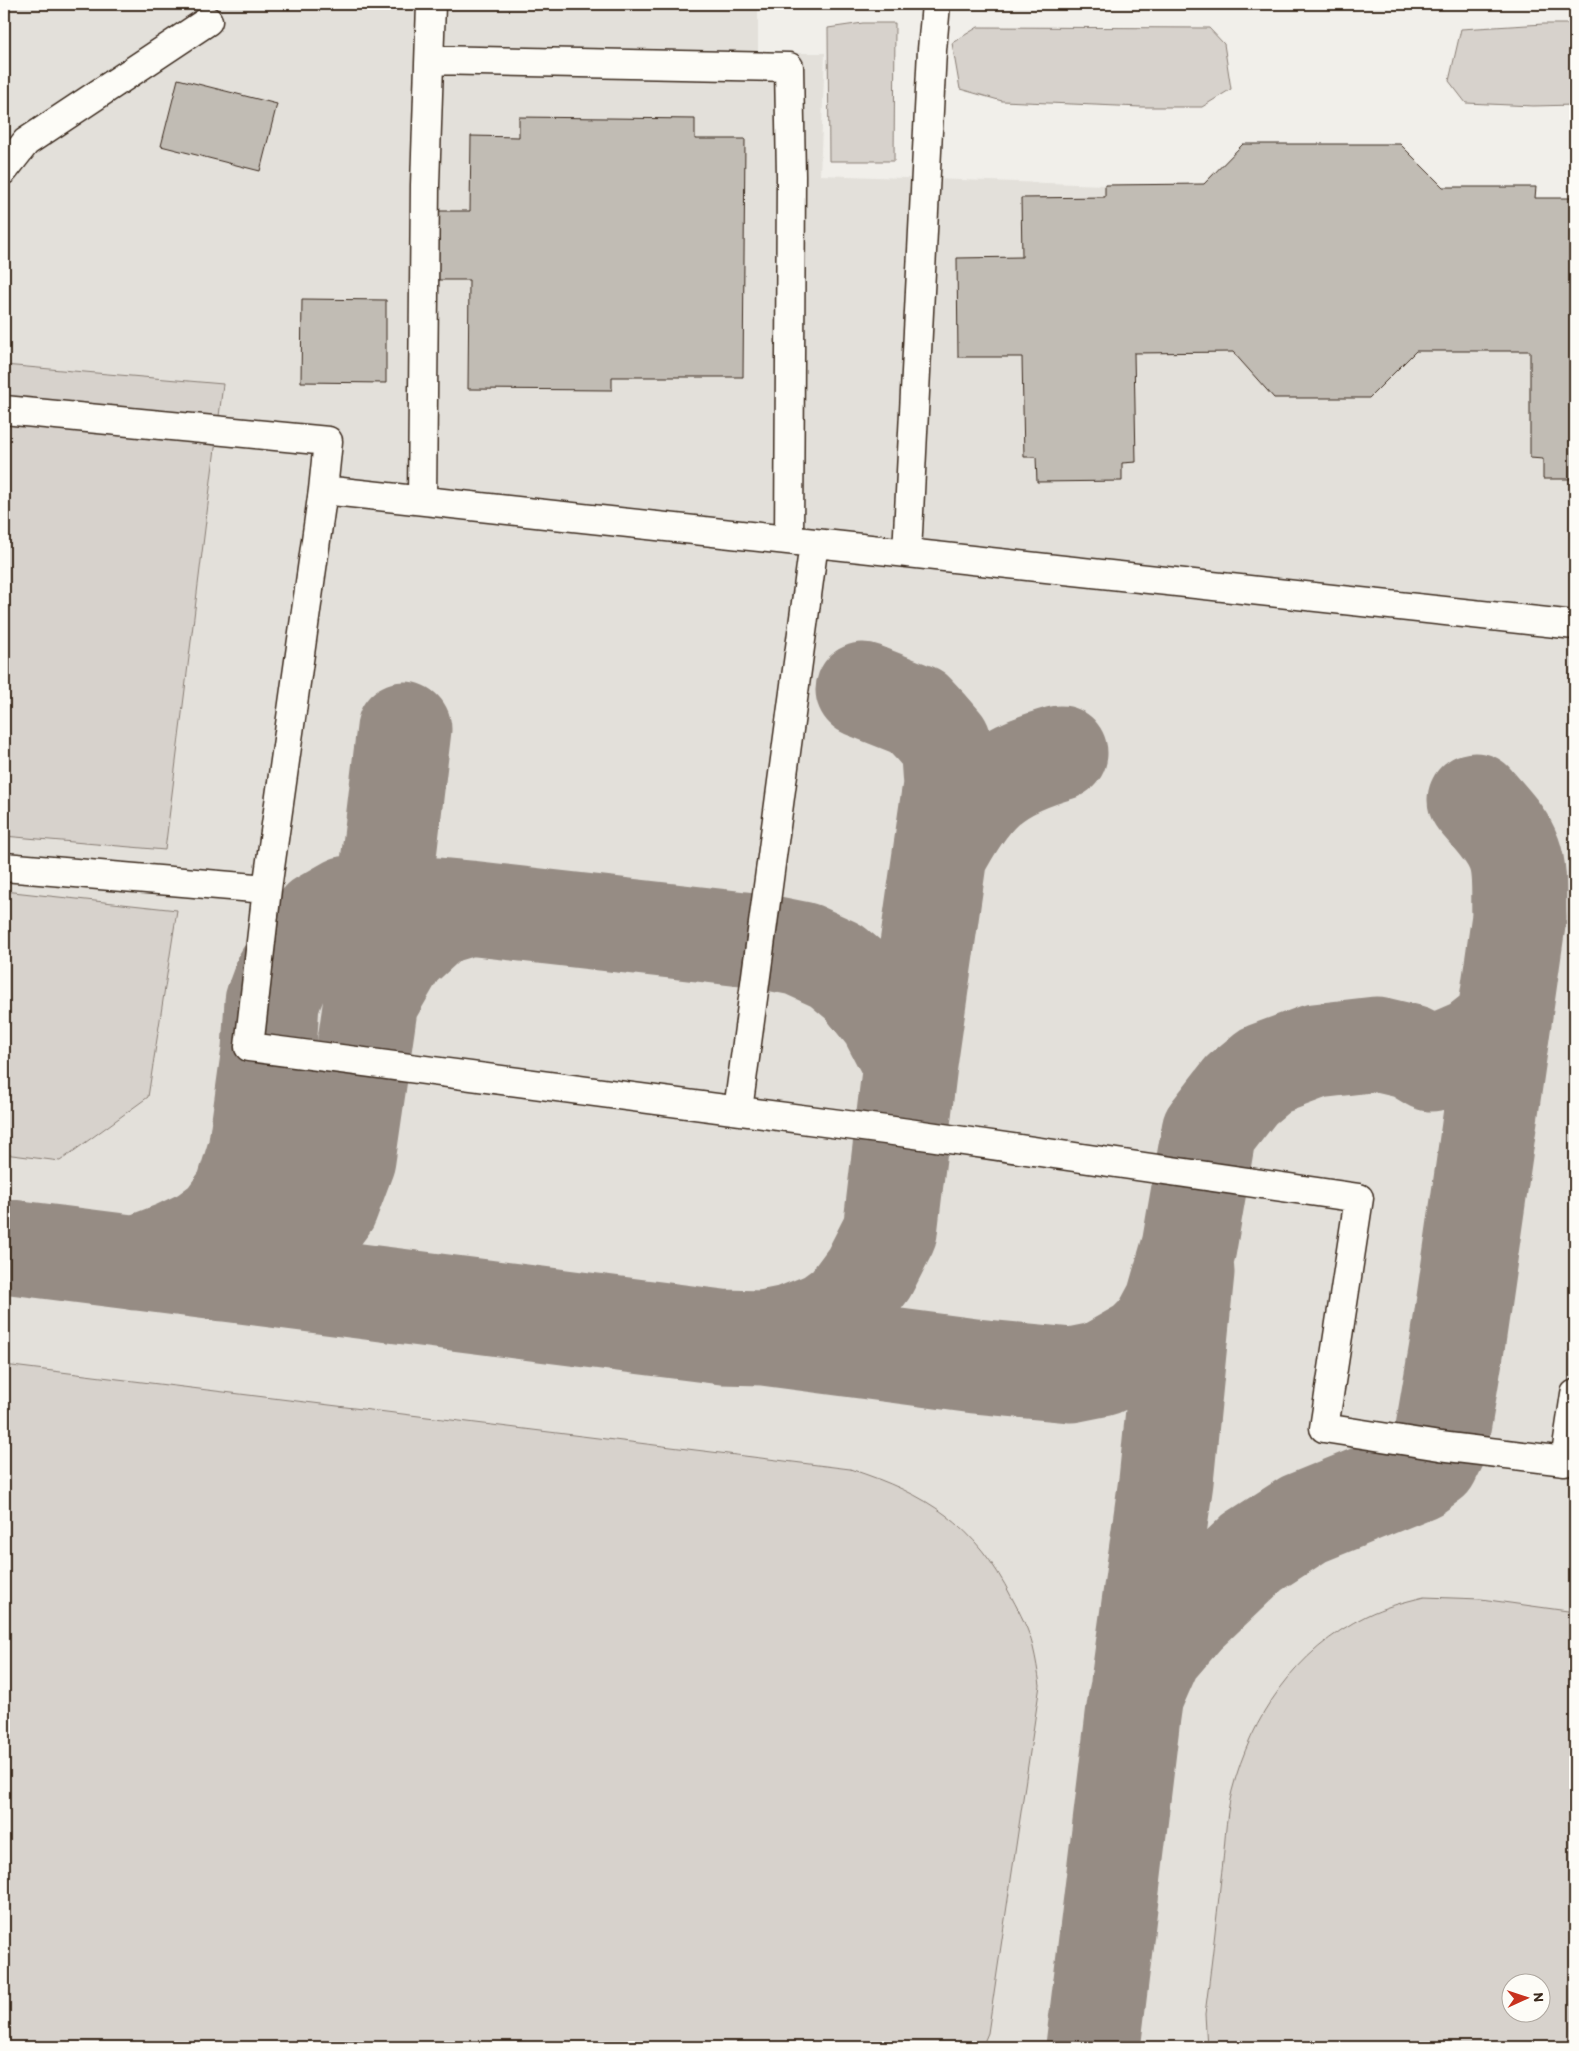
<svg xmlns="http://www.w3.org/2000/svg" width="1579" height="2051" font-family="Itim,sans-serif">
<style>
.built{fill:#e3e0da;fill-rule:evenodd}
.green{fill:#d7d2cc;stroke:#897e75;fill-rule:evenodd}
.lines{fill:none;stroke-linecap:round;stroke-linejoin:round}
.taxiway{stroke:#968c84;stroke-width:95}
.building{fill:#c1bcb4;stroke:#3b2a1e}
.minor-casing{stroke:#3b2a1e;stroke-width:31}
.minor{stroke:#fdfcf7;stroke-width:28}
</style>
<rect width="100%" height="100%" fill="#f1efea"/>
<filter id="ink" filterUnits="userSpaceOnUse"><feTurbulence type="fractalNoise" baseFrequency=".02" numOctaves="2"/><feDisplacementMap in="SourceGraphic" scale="10" xChannelSelector="R" yChannelSelector="G"/><feConvolveMatrix kernelMatrix="1 2 1 2 8 2 1 2 1" color-interpolation-filters="sRGB"/></filter>
<g filter="url(#ink)">
<!-- built -->
<path class="built" d="M 4,4 L 758,4 L 758,53 L 825,53 L 820,175 L 1105,185 L 1203,184 L 1243,144 L 1400,144 L 1443,187 L 1536,187 L 1536,198 L 1575,198 L 1575,2047 L 4,2047 ZM 1512,1984 L 1542,1984 L 1542,2014 L 1512,2014 Z"/>
<!-- green -->
<path class="green" d="M 863,23 L 895,23 L 894,161 L 829,161 L 828,28 Z
M 1544,24 L 1575,24 L 1575,105 L 1533,106 L 1466,103 L 1449,81 L 1461,29 Z
M 978,27 L 1209,28 L 1224,44 L 1231,89 L 1202,107 L 1141,107 L 1002,101 L 960,89 L 952,43 Z
M 4,365 L 223,384 L 165,850 L 4,836 Z
M 4,891 L 177,910 L 148,1097 L 60,1161 L 4,1154 Z
M 4,1365 L 850,1469 C 927,1494 975,1524 1012,1598 C 1020,1613 1029,1630 1033,1647 C 1036,1659 1038,1672 1040,1685 L 988,2033 L 982,2047 L 4,2047 Z
M 1424,1597 L 1481,1599 L 1575,1612 L 1575,2047 L 1207,2047 L 1205,2014 C 1211,1969 1216,1924 1221,1878 C 1225,1851 1225,1818 1232,1791 C 1251,1717 1296,1650 1366,1616 C 1384,1607 1404,1602 1424,1597 ZM 1512,1984 L 1542,1984 L 1542,2014 L 1512,2014 Z"/>
<g class="lines">
<!-- taxiway -->
<path class="taxiway" d="M 940,855 C 972,795 992,772 1060,753
M 376,964 L 404,729
M 4,1246 L 722,1337 L 763,1338 L 793,1332 L 827,1318 L 846,1304 L 869,1273 L 890,1232 L 910,1064 L 950,785 L 948,756 L 944,742 L 931,727 L 916,711 L 863,690
M 137,1263 L 176,1248 L 203,1235 L 223,1220 L 242,1194 L 255,1151 L 269,1050 L 272,1002 L 282,975 L 320,919 L 348,903 L 384,900 L 469,908
M 222,1274 L 250,1270 L 277,1259 L 298,1242 L 316,1225 L 331,1205 L 348,1159 L 371,1001 L 400,951 L 436,918 L 469,908 L 761,941 L 801,949 L 836,965 L 860,985 L 886,1018 L 910,1064
M 763,1338 L 975,1366 L 1071,1375 L 1101,1369 L 1143,1345 L 1159,1329 L 1173,1303 L 1189,1247 L 1209,1131 L 1241,1090 L 1265,1070 L 1316,1051 L 1377,1044 L 1411,1052 L 1431,1064 L 1475,1045 L 1504,1022 L 1495,1030
M 1138,1683 L 1166,1481 L 1187,1272
M 1093,2047 L 1133,1716 L 1136,1695 L 1155,1652 L 1185,1617 L 1253,1552 L 1304,1519 L 1417,1473 L 1432,1462 L 1440,1446 L 1458,1341 L 1519,917 C 1518,897 1521,873 1514,854 C 1507,834 1489,817 1475,800"/>
</g>
<!-- building -->
<path class="building" d="M 178,79 L 277,104 L 260,171 L 161,146 Z
M 519,117 L 695,119 L 695,139 L 745,139 L 743,377 L 612,377 L 612,390 L 468,389 L 469,280 L 437,280 L 437,211 L 470,211 L 471,136 L 519,137 Z
M 1243,144 L 1400,144 L 1443,187 L 1536,187 L 1535,198 L 1575,198 L 1575,479 L 1543,479 L 1543,459 L 1530,458 L 1530,351 L 1416,351 L 1369,398 L 1274,398 L 1233,352 L 1134,353 L 1136,462 L 1122,463 L 1122,481 L 1037,482 L 1036,457 L 1024,457 L 1022,357 L 958,357 L 957,258 L 1022,257 L 1021,198 L 1105,197 L 1105,185 L 1204,184 Z
M 302,299 L 386,300 L 386,383 L 301,382 Z"/>
<g class="lines">
<defs>
<path id="minor" d="M 430,60 L 789,67 L 791,176 L 789,540
M 4,170 L 26,142 L 208,21
M 4,410 L 328,441 L 323,490 L 267,889 L 249,1047 L 901,1132 L 1359,1198 L 1324,1428 L 1440,1446 L 1565,1461 L 1575,1394
M 323,490 L 1575,625
M 422,500 L 425,185 L 431,4
M 907,553 L 932,50 L 936,4
M 4,867 L 267,889
M 738,1110 L 814,543"/>
</defs>
<!-- minor casing -->
<use href="#minor" class="minor-casing"/>
<!-- minor -->
<use href="#minor" class="minor"/>
</g>
</g>
<!-- margin -->
<rect width="1579" height="2051" fill="none" stroke="#fdfcf7" stroke-width="20"/>
<rect x="10" y="10" width="1559" height="2031" fill="none" stroke="#3b2a1e" stroke-width="2" filter="url(#ink)"/>
<!-- north arrow -->
<g transform="translate(1526 1998) rotate(87)"><circle r="24" fill="#fdfcf7" stroke="#afa8a0"/>
<path d="M0-4L9 19L0 12L-9 19Z" fill="#c8321e"/>
<text y="-8" font-size="14" font-weight="bold" text-anchor="middle" fill="#3b2a1e">N</text>
</g>
</svg>
